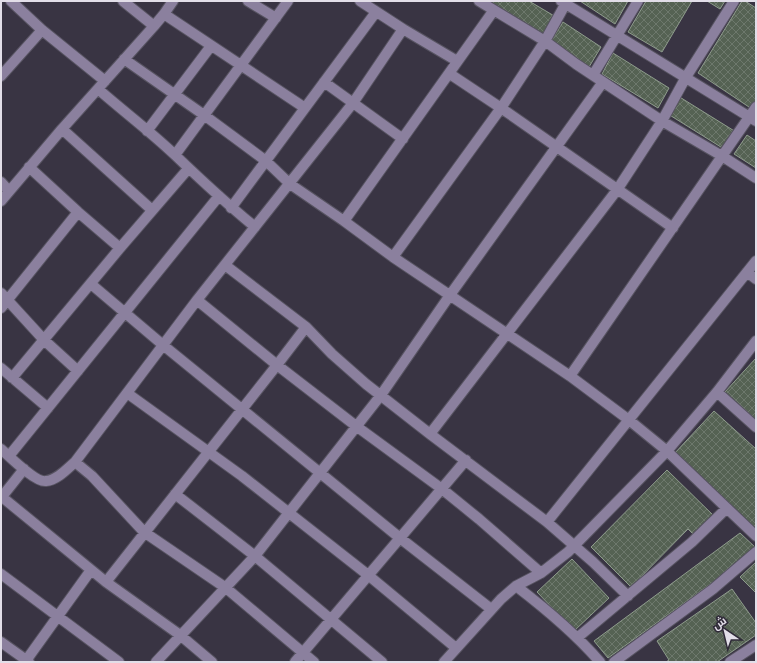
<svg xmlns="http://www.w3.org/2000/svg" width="757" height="663" font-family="'Noto Sans',Cairo,sans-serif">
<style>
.building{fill:url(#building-cross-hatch);stroke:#8e9c8c}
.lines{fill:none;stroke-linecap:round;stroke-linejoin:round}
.minor-casing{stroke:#575361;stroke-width:12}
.minor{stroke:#8b809e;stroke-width:10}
</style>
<defs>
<pattern id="building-cross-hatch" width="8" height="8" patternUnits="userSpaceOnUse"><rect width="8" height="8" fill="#556253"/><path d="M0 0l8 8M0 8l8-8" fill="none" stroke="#6d786c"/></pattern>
</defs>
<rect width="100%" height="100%" fill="#393443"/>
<!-- building -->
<path class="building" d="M 488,1 L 529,1 L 556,17 L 545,35 Z
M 580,1 L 628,1 L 615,24 Z
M 646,1 L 692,1 L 662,52 L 628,32 Z
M 707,1 L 725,1 L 720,9 Z
M 742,1 L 745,1 L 756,8 L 756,102 L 752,109 L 698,73 Z
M 563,22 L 601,47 L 589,67 L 551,41 Z
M 613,53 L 669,88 L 658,108 L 602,74 Z
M 678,96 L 736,132 L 724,149 L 668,114 Z
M 747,135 L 756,141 L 756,168 L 734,154 Z
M 756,358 L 756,422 L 724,393 Z
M 714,411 L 756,449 L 756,530 L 673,455 Z
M 667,470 L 715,517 L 696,537 L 688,529 L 631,587 L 591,547 Z
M 740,533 L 756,548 L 756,551 L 608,658 L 594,641 Z
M 572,559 L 609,598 L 574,631 L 537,592 Z
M 756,562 L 756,593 L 740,577 Z
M 732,589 L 756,623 L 756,635 L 717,662 L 666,662 L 669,660 L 657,641 Z"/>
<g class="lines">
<defs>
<path id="minor" d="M 11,1 L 42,30 L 105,81
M 123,1 L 154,26
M 248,1 L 276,18
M 360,1 L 403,29 L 457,61
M 479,1 L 545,41 L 576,64 L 662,121 L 722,156 L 756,178
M 561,1 L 756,121
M 164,14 L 305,108
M 124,59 L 204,115 L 266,161 L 290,184 L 344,221 L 393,257 L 570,376 L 629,420 L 667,451 L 756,536
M 450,74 L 501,108 L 673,228
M 593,75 L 638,1
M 1,76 L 42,30
M 324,82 L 403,139
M 98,89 C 123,111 151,132 175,155 C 201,180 227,204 255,227
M 62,129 L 152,210
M 147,131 L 211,46
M 175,155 L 288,1
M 29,167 L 78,212 L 120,248
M 1,182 L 9,191
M 1,201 L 62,129 L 154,26 L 164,14 L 173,1
M 231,208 L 376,12
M 344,221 L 494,10
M 393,257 L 501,108 L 545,41 L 567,1
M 225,265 L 306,327 L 332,354 L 366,384 L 430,434 L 547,522 L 593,562 L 628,596
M 747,272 L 756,279
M 91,284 L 163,345 L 400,538 L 491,609
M 1,293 L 44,340 L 78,371
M 197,300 L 277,365 L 356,426 L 442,489 L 479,519 L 541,573
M 1,308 L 78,212
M 1,368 L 48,408
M 570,376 L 756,107
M 12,378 L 120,248 L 188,169
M 717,392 L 756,427
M 127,393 L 242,476 L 368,575 L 456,648
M 430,434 L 617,190 L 662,121 L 686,77 L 734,1
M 1,449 C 9,456 36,483 46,481 C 57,480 67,469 75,462 L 197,300 L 353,103 L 403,29
M 9,456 L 219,196
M 75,462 L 92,476 L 144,532 L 226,588 L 314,662
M 175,494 L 255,556 L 382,662
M 2,497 L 106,582 L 180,635 L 212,662
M 1,498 L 24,469
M 547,522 L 756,261
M 1,574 L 119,662
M 106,582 L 277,365 L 306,327
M 516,586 C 546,609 575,633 600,662
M 577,638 L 692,542 L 726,509
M 1,642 L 29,662
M 25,662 L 91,570
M 156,662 L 255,556 L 381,395 L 450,295 L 603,82
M 295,662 L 466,460
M 444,662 L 501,599 L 516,586 L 541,573 L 568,552 L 667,451 L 717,392 L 756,341
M 614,662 L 713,589 L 756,552
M 730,662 L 756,645"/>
</defs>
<!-- minor casing -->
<use href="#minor" class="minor-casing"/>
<!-- minor -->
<use href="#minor" class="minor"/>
</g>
<!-- border -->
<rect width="757" height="663" fill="none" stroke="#e2dee8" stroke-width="4"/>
<!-- north arrow -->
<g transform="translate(725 631) rotate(325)" stroke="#2f2a38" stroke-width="3" paint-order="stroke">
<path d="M0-3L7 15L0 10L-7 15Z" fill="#e2dee8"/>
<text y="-6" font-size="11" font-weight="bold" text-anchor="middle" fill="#e2dee8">ش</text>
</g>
</svg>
